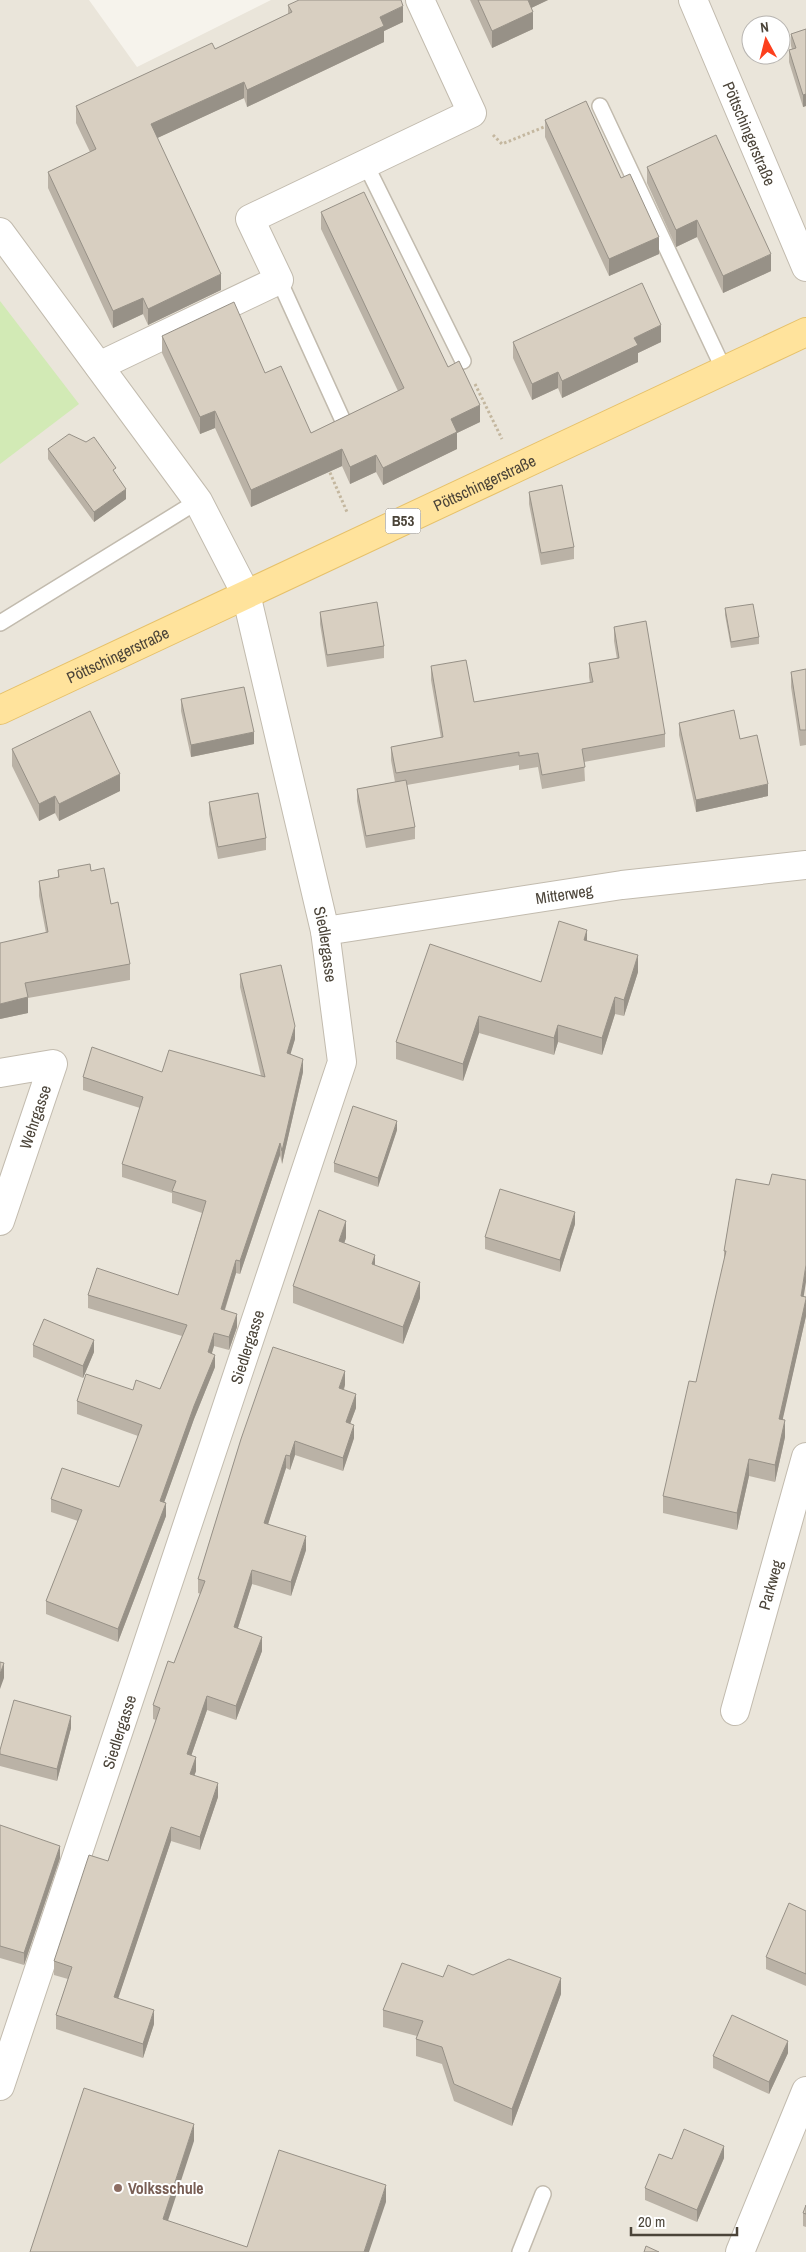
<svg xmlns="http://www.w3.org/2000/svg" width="806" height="2252" font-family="'Archivo Narrow',sans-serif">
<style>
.residential{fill:#eae5da;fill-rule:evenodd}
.green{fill:#d2eab5}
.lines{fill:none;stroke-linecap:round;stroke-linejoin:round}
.service-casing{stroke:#c2bbae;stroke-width:18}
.minor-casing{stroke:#c2bbae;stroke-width:30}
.primary-casing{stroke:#e6c16a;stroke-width:30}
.path{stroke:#c4b79f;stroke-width:3;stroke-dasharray:2.5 2.5;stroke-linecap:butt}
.service{stroke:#fff;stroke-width:15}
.minor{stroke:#fff;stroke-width:28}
.primary{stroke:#ffe39c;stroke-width:28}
.wall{fill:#bab2a6}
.shaded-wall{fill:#979187}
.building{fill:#d8cfc1;stroke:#979187}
.education-dot{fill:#8d6e63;stroke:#fff;stroke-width:2}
.labels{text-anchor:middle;stroke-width:4;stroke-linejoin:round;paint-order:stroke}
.shield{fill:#fff;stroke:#817c74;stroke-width:1}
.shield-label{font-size:15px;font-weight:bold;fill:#4b4439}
.street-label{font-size:16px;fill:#4b4439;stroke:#fff}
.education-label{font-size:16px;font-weight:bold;fill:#785e54;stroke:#fff;text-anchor:start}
</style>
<rect width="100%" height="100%" fill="#f6f3ec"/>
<!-- residential -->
<path class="residential" d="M 0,0 L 89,0 L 137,67 L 271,0 L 806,0 L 806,2252 L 0,2252 ZM 751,25 L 781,25 L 781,55 L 751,55 Z"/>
<!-- green -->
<path class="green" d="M 0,301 L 79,404 L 0,464 Z"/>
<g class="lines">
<defs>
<path id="service" d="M 600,106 L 724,370
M 365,163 L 463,361
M 279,280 L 344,423
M 0,623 L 198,501
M 520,2252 L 543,2194"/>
<g id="minor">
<path id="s1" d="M 693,0 L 806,267"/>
<path id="s2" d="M 0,232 L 198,501 L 246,594 L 325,931 L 342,1062 L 0,2086"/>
<path d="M 99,366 L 279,280 L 250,219 L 472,113 L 420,0"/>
<path id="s3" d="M 325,931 L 622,885 L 806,865"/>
<path d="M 0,1073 L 53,1064 L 0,1221"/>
<path id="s4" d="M 735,1711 L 806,1457"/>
<path d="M 740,2252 L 806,2091"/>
</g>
<g id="primary">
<path id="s5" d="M 0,710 L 806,332"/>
</g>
</defs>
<!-- service casing -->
<use href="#service" class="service-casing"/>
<!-- minor casing -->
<use href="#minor" class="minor-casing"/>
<!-- primary casing -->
<use href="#primary" class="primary-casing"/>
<!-- path -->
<path class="path" d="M 493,135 L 502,144 L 549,125
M 475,384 L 502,439
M 328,468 L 347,512"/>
<!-- service -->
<use href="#service" class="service"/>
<!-- minor -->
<use href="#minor" class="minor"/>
<!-- primary -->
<use href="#primary" class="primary"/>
</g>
<!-- wall -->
<path class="wall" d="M 470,0 L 548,0 L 531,8 L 533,29 L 492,48 Z
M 288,5 L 403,22 L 384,31 L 384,42 L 247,107 L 244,98 L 157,138 L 221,290 L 148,325 L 143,314 L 113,328 L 48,188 L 48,172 L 90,152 L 76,123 L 76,106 L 215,49 L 288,14 Z
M 806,29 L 806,106 L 803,107 L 789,62 L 789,50 L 792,49 L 791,46 L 791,34 Z
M 545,120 L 621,178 L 659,254 L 609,276 L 545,137 Z
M 647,167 L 771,271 L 723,293 L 697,237 L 676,247 L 647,183 Z
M 321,212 L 448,367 L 480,422 L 457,433 L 457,449 L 383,485 L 376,472 L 350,484 L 342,466 L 251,507 L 215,428 L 200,434 L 162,353 L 162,336 L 265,373 L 311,433 L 398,391 L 321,229 Z
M 513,342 L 661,342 L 638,353 L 638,362 L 562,398 L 558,388 L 532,400 L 513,358 Z
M 48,449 L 126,499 L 94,522 L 48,459 Z
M 529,492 L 574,547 L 574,559 L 541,565 L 529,504 Z
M 725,608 L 759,637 L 759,644 L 731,648 L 725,615 Z
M 320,612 L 384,646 L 384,658 L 327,667 L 320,624 Z
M 614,627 L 665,734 L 665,747 L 584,762 L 585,781 L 542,789 L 538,767 L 519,770 L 519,765 L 407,785 L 415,827 L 415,839 L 366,848 L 357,801 L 357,789 L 395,782 L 391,760 L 391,747 L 441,738 L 431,680 L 431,666 L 474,702 L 590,683 L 589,677 L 589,663 L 617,659 L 614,641 Z
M 806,669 L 806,745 L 800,746 L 791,687 L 791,672 Z
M 181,699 L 254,744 L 191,757 L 181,711 Z
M 679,723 L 740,739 L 768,796 L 696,812 L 679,735 Z
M 12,749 L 120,791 L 59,821 L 55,813 L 39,821 L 12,766 Z
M 209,802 L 266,838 L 266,850 L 218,859 L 209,814 Z
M 58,870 L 91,871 L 111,904 L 130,964 L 130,980 L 28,998 L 28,1013 L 0,1019 L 46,933 L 39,896 L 39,881 L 58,877 Z
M 587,941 L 638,972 L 624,1016 L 615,1014 L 602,1055 L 558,1042 L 554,1055 L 479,1033 L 463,1081 L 396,1059 L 396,1042 L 541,982 Z
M 240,974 L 295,1039 L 290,1054 L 303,1072 L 282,1164 L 280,1155 L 240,1274 L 236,1273 L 225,1310 L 237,1327 L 229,1350 L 214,1346 L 212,1353 L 215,1367 L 194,1419 L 164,1502 L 166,1516 L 118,1642 L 46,1614 L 46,1601 L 78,1521 L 51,1512 L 51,1499 L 119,1487 L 138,1436 L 77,1414 L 77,1401 L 133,1390 L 160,1389 L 182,1336 L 88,1308 L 88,1295 L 178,1295 L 202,1213 L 172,1203 L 172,1193 L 122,1177 L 122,1164 L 140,1108 L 83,1090 L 83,1077 L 162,1072 L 261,1076 L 240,987 Z
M 397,1130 L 378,1187 L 334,1172 L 334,1163 Z
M 736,1179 L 803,1297 L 806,1297 L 806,1316 L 782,1420 L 785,1437 L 775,1482 L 749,1476 L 737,1530 L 663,1513 L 663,1496 L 696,1382 L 724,1263 L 724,1251 Z
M 575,1224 L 560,1272 L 485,1249 L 485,1237 Z
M 346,1238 L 344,1243 L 420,1298 L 403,1344 L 293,1303 L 293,1286 Z
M 33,1345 L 94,1352 L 83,1378 L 33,1357 Z
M 345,1385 L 344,1390 L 356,1408 L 350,1423 L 354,1438 L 343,1471 L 295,1455 L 290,1470 L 286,1468 L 268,1524 L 306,1550 L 291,1596 L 252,1584 L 238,1628 L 262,1651 L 236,1720 L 207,1710 L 191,1756 L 196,1771 L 194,1775 L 218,1797 L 200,1850 L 171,1841 L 118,1998 L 154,2024 L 143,2058 L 56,2029 L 56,2015 L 68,1979 L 54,1975 L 54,1961 L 108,1861 L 156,1720 L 153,1719 L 153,1705 L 174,1663 L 201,1594 L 198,1593 L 198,1579 L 241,1439 Z
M 71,1728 L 57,1781 L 0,1766 L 0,1750 Z
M 0,1825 L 60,1858 L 24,1965 L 0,1958 Z
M 806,1911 L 806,1986 L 766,1969 L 766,1957 Z
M 473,1975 L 561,1994 L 512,2126 L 454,2101 L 442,2064 L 416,2056 L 416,2039 L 417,2036 L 383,2027 L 383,2010 Z
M 788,2053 L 769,2094 L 713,2068 L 713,2056 Z
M 724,2158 L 697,2222 L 645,2200 L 645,2188 L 672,2159 Z
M 806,2205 L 806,2227 L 803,2226 L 803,2213 Z"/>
<!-- shaded-wall -->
<path class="shaded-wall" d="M 525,0 L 548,0 L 525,11 Z
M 403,6 L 403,22 L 384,31 L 384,42 L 247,107 L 247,90 L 380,17 Z
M 533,12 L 533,29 L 492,48 L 492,31 Z
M 244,82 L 244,98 L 151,141 L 151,124 Z
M 806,94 L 806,106 L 803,107 L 803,95 Z
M 697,220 L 697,237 L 676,247 L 676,230 Z
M 659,237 L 659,254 L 609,276 L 609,259 Z
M 771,254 L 771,271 L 723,293 L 723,276 Z
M 221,274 L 221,290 L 148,325 L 148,309 Z
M 143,298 L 143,314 L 113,328 L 113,311 Z
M 661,325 L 661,342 L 638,353 L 638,362 L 562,398 L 562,381 L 634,338 Z
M 558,372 L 558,388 L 532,400 L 532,384 Z
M 480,405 L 480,422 L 457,433 L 457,449 L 383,485 L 383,468 L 451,419 Z
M 215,411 L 215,428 L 200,434 L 200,417 Z
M 342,449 L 342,466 L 251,507 L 251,490 Z
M 376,455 L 376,472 L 350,484 L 350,467 Z
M 126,489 L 126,499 L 94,522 L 94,512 Z
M 254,732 L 254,744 L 191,757 L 191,745 Z
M 120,774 L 120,791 L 59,821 L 59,804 Z
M 768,784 L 768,796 L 696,812 L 696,800 Z
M 55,796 L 55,813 L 39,821 L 39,804 Z
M 587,930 L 587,946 L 584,940 Z
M 638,955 L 638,972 L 624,1016 L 624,1000 Z
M 28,997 L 28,1013 L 0,1019 L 0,1004 Z
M 615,997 L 615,1014 L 602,1055 L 602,1038 Z
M 479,1016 L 479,1033 L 463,1081 L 463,1064 Z
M 558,1025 L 558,1042 L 554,1055 L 554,1038 Z
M 295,1026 L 295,1039 L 287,1066 L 287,1053 Z
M 303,1059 L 303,1072 L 282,1164 L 282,1151 Z
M 397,1121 L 397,1130 L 378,1187 L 378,1178 Z
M 280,1143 L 280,1155 L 240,1274 L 240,1261 Z
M 575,1212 L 575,1224 L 560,1272 L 560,1260 Z
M 346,1221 L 346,1238 L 339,1258 L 339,1241 Z
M 375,1255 L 375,1271 L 372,1264 Z
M 236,1260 L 236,1273 L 221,1321 L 221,1309 Z
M 806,1265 L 806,1282 L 801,1313 L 801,1296 Z
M 420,1282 L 420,1298 L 403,1344 L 403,1327 Z
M 806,1299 L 806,1316 L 779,1436 L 779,1419 Z
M 237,1314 L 237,1327 L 229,1350 L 229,1337 Z
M 214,1333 L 214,1346 L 208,1365 L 208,1352 Z
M 94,1340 L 94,1352 L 83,1378 L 83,1366 Z
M 215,1355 L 215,1367 L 194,1419 L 160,1514 L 160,1501 L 194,1406 Z
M 345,1371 L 345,1385 L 339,1402 L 339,1388 Z
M 356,1394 L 356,1408 L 346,1435 L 346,1422 Z
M 785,1420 L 785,1437 L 775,1482 L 775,1465 Z
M 354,1425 L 354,1438 L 343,1471 L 343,1458 Z
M 295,1441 L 295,1455 L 290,1470 L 290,1456 Z
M 286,1455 L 286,1468 L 264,1537 L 264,1523 Z
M 749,1459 L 749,1476 L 737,1530 L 737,1513 Z
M 166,1503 L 166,1516 L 118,1642 L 118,1629 Z
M 306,1536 L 306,1550 L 291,1596 L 291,1582 Z
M 252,1570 L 252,1584 L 234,1640 L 234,1627 Z
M 262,1637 L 262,1651 L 236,1720 L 236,1706 Z
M 4,1663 L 4,1678 L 0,1689 L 0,1674 Z
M 207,1696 L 207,1710 L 187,1768 L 187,1754 Z
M 71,1716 L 71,1728 L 57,1781 L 57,1769 Z
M 196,1757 L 196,1771 L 190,1788 L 190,1774 Z
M 218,1783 L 218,1797 L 200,1850 L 200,1837 Z
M 171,1827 L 171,1841 L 114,2011 L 114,1997 Z
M 60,1846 L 60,1858 L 24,1965 L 24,1953 Z
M 561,1978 L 561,1994 L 512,2126 L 512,2109 Z
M 154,2010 L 154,2024 L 143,2058 L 143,2044 Z
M 788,2041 L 788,2053 L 769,2094 L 769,2082 Z
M 194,2124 L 194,2141 L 163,2236 L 163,2219 Z
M 724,2146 L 724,2158 L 697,2222 L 697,2210 Z
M 386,2185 L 386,2202 L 369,2252 L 364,2252 Z"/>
<!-- building -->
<path class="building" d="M 299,0 L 401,0 L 403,6 L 380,17 L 384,26 L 247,90 L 244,82 L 151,124 L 221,274 L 148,309 L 143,298 L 113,311 L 48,172 L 96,149 L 76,106 L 212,43 L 215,49 L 292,12 L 288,5 Z
M 478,0 L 528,0 L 533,12 L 492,31 Z
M 806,29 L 806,94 L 803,95 L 789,50 L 796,48 L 791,34 Z
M 586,101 L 621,178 L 630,174 L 659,237 L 609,259 L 545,120 Z
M 716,135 L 771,254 L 723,276 L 697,220 L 676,230 L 647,167 Z
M 364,192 L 448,367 L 459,361 L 480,405 L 451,419 L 457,432 L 383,468 L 376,455 L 350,467 L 342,449 L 251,490 L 215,411 L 200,417 L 162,336 L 234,302 L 265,373 L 281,366 L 311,433 L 404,388 L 321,212 Z
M 642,283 L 661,325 L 634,338 L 638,345 L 562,381 L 558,372 L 532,384 L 513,342 Z
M 69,434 L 86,442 L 94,437 L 116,468 L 113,470 L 126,489 L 94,512 L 48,449 Z
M 562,485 L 574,547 L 541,553 L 529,492 Z
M 377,602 L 384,646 L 327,655 L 320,612 Z
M 753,604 L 759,637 L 731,642 L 725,608 Z
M 646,621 L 665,734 L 582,749 L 585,767 L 542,775 L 538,753 L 519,756 L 519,752 L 396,773 L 391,747 L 443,737 L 431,666 L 466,660 L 474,702 L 593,682 L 589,663 L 619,658 L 614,627 Z
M 806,669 L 806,730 L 800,730 L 791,672 Z
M 244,687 L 254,732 L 191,745 L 181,699 Z
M 734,710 L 740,739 L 757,735 L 768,784 L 696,800 L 679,723 Z
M 90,711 L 120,774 L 59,804 L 55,796 L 39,804 L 12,749 Z
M 406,780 L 415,827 L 366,836 L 357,789 Z
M 258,793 L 266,838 L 218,847 L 209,802 Z
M 90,864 L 91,871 L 104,868 L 111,904 L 118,902 L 130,964 L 25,983 L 28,997 L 0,1004 L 0,943 L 48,932 L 39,881 L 59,877 L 58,870 Z
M 559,921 L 587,930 L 584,940 L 638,955 L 624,1000 L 615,997 L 602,1038 L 558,1025 L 554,1038 L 479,1016 L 463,1064 L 396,1042 L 430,944 L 541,982 Z
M 281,965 L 295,1026 L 287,1053 L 303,1059 L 282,1151 L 280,1143 L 240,1261 L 236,1260 L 221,1309 L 237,1314 L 229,1337 L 214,1333 L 208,1352 L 215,1355 L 194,1406 L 160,1501 L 166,1503 L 118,1629 L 46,1601 L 82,1510 L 51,1499 L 62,1468 L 119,1487 L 142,1425 L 77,1401 L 86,1374 L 133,1390 L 136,1380 L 160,1389 L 187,1325 L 88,1295 L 97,1268 L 178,1295 L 206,1201 L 172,1191 L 176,1181 L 122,1164 L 143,1097 L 83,1077 L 92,1047 L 162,1072 L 169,1050 L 265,1077 L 240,974 Z
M 353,1106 L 397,1121 L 378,1178 L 334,1163 Z
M 772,1174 L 806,1180 L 806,1265 L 801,1296 L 806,1297 L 806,1299 L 779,1419 L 785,1420 L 775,1465 L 749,1459 L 737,1513 L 663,1496 L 689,1381 L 696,1382 L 726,1251 L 724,1251 L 736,1179 L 769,1185 Z
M 500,1189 L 575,1212 L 560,1260 L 485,1237 Z
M 319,1210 L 346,1221 L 339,1241 L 375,1255 L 372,1264 L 420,1282 L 403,1327 L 293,1286 Z
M 44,1319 L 94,1340 L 83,1366 L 33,1345 Z
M 273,1347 L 345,1371 L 339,1388 L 356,1394 L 346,1422 L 354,1425 L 343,1458 L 295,1441 L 290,1456 L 286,1455 L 264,1523 L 306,1536 L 291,1582 L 252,1570 L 234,1627 L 262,1637 L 236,1706 L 207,1696 L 187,1754 L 196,1757 L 190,1774 L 218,1783 L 200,1837 L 171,1827 L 114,1997 L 154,2010 L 143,2044 L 56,2015 L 72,1967 L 54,1961 L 89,1855 L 108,1861 L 160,1708 L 153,1705 L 168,1661 L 174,1663 L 205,1581 L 198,1579 L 241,1439 Z
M 0,1662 L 4,1663 L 0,1674 Z
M 14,1700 L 71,1716 L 57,1769 L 0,1754 L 0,1750 Z
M 0,1825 L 60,1846 L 24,1953 L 0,1946 Z
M 789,1903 L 806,1911 L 806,1974 L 766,1957 Z
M 509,1959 L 561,1978 L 512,2109 L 454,2084 L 442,2047 L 416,2039 L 423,2021 L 383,2010 L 402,1963 L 443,1977 L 448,1965 L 473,1975 Z
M 732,2015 L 788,2041 L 769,2082 L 713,2056 Z
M 84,2088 L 194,2124 L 163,2219 L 247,2247 L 279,2150 L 386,2185 L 364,2252 L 30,2252 Z
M 684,2129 L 724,2146 L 697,2210 L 645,2188 L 659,2154 L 672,2159 Z
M 806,2205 L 806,2214 L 803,2213 Z
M 646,2246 L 659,2252 L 644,2252 Z"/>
<!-- markers -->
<circle class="education-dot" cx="118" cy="2188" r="5"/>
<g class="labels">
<!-- shield labels -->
<rect class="shield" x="385.5" y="508.5" width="35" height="25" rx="4"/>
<g class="shield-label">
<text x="403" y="526">B53</text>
</g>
<!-- street labels -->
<g class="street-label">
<text dy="6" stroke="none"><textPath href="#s1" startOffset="145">Pöttschingerstraße</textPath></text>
<text dy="6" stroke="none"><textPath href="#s5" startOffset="535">Pöttschingerstraße</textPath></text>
<text dy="6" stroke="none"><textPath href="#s5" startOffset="130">Pöttschingerstraße</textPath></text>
<text dy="6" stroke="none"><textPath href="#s3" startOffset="242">Mitterweg</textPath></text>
<text dy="6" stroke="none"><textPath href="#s2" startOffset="798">Siedlergasse</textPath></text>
<text transform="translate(35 1117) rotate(-71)" y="6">Wehrgasse</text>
<text transform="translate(247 1347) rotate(-72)" y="6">Siedlergasse</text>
<text dy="6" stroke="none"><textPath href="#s4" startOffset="131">Parkweg</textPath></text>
<text transform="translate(119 1732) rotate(-72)" y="6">Siedlergasse</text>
</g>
<!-- education labels -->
<g class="education-label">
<text x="128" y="2194">Volksschule</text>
</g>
</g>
<!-- north arrow -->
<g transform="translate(766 40) rotate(353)"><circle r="24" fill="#ffffff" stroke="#b7b4b0"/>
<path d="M0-4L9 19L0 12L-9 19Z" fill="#fc3f1d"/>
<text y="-8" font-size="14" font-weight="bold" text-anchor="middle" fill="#4b4439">N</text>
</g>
<!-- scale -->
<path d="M631 2227v8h106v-8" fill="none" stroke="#4b4439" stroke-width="2.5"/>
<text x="638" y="2227" font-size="15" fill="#4b4439" stroke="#ffffff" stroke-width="4" paint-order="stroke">20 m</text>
</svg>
